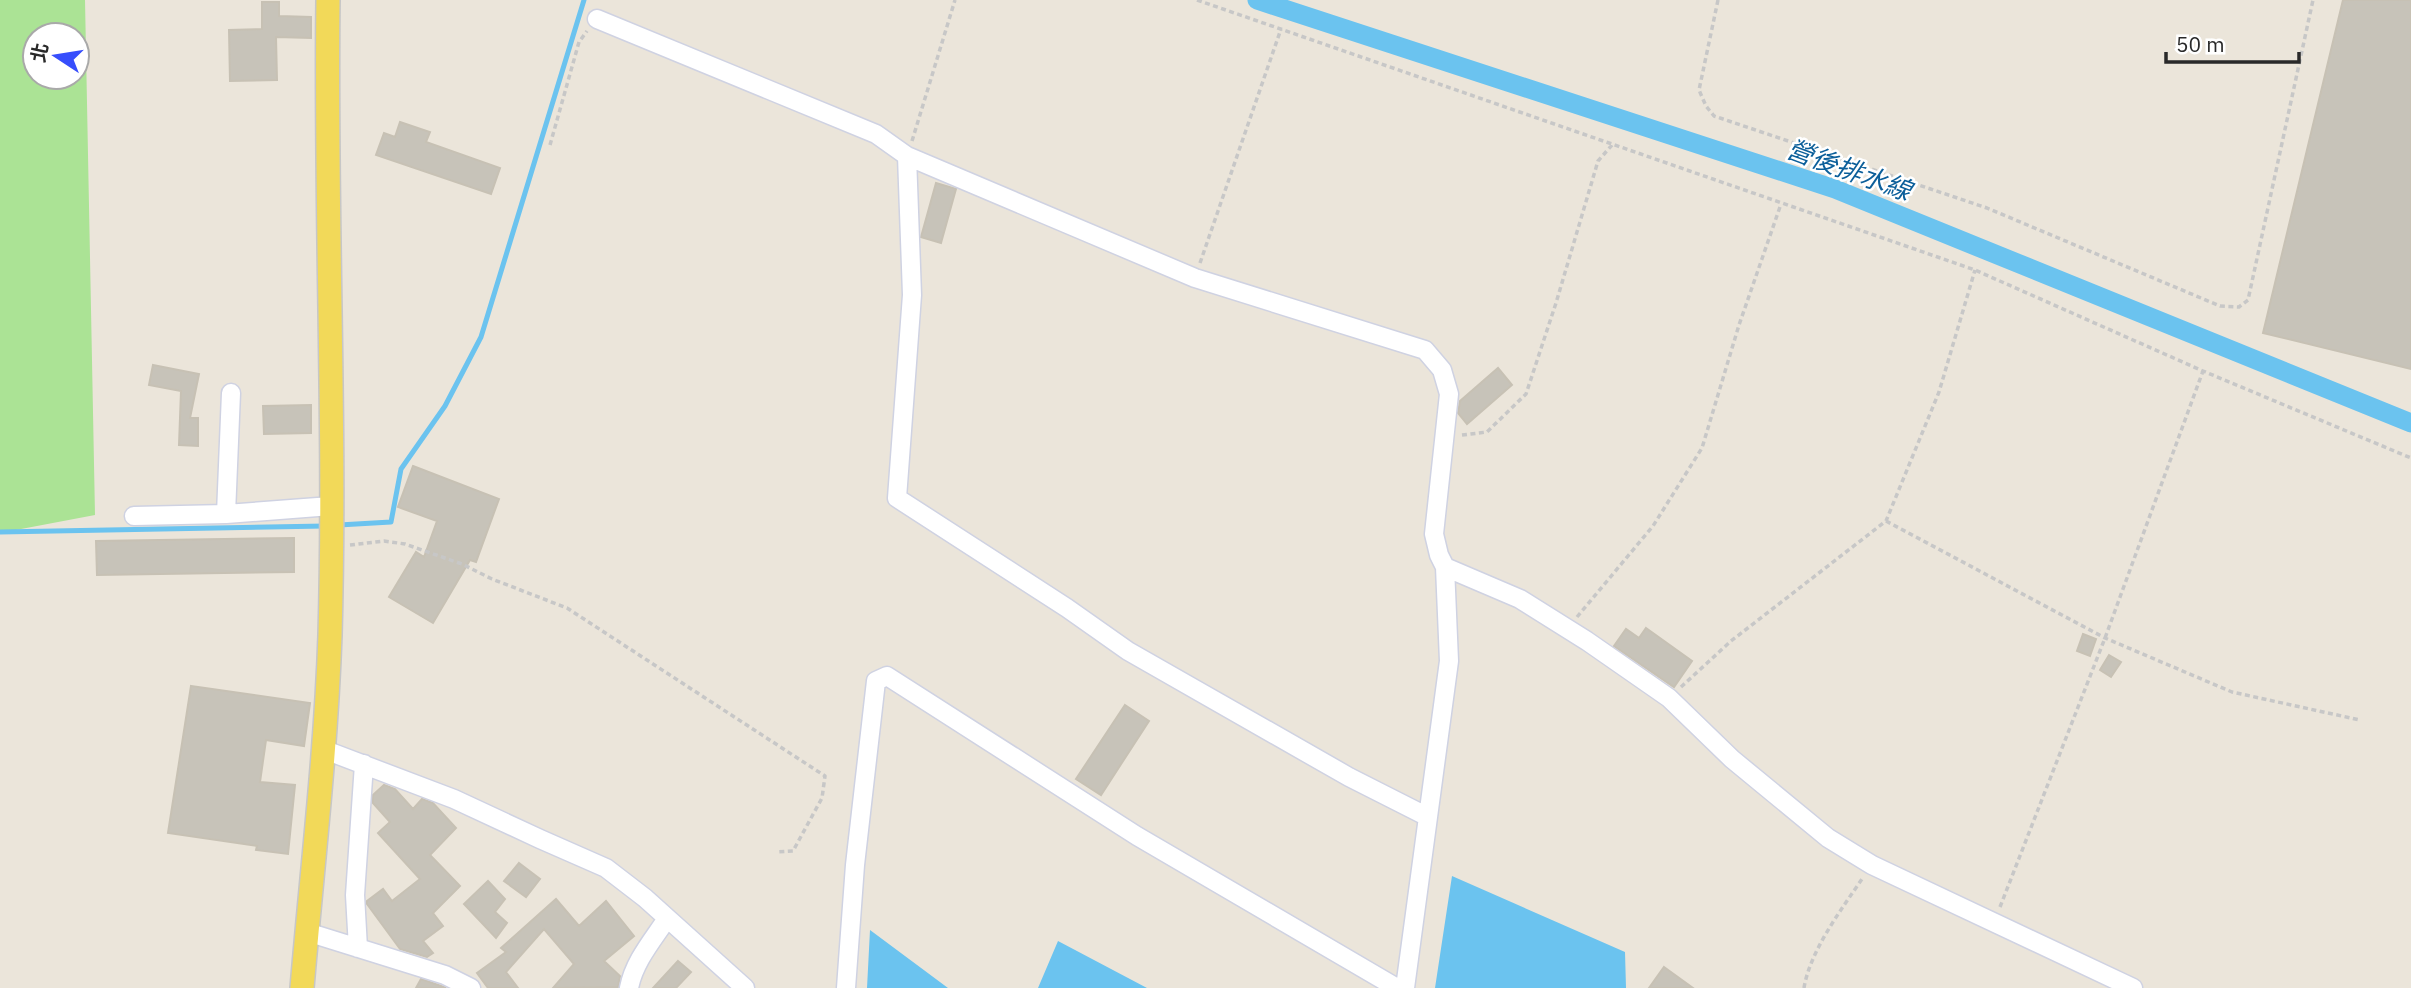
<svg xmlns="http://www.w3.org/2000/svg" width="2411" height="988" font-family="'IBM Plex Sans','Noto Sans TC',sans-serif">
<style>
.green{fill:#abe395;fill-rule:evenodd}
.water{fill:#6bc3ef}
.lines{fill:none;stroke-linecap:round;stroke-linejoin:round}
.stream{stroke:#6bc3ef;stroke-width:5}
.canal{stroke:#6bc3ef;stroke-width:19}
.building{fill:#c7c3b9;stroke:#c7c1b4;stroke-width:2}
.minor-casing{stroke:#cfd2e2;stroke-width:21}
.major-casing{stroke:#c7c7c7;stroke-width:26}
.path{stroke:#c7c7c7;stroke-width:3.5;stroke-dasharray:5 3.5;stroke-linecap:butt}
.minor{stroke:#fff;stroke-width:18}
.major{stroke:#f2d959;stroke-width:23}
.labels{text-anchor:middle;stroke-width:5;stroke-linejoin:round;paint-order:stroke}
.water-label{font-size:26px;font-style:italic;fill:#0c5f9a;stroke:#fff}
</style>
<rect width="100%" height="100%" fill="#ebe5da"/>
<!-- green -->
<path class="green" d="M 0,0 L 85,0 L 95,515 L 0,533 ZM 35,35 L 77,35 L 77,77 L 35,77 Z"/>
<!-- water -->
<path class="water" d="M 1452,876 L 1625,952 L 1626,988 L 1435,988 Z
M 870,930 L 948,988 L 867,988 Z
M 1058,941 L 1147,988 L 1038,988 Z"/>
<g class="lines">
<!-- stream -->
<path class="stream" d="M 339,525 L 391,522 L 401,469 L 445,406 L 481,337 L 584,0
M 0,532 L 325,526"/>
<!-- canal -->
<path class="canal" d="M 1257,0 L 1835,189 L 2411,423"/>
</g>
<!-- building -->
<path class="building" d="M 2343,0 L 2411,0 L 2411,369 L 2263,333 Z
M 262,2 L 279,2 L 279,16 L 311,17 L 311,38 L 276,37 L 277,80 L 230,81 L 229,30 L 262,29 Z
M 400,122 L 430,132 L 426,142 L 500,168 L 491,194 L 376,155 L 384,133 L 395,137 Z
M 936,183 L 956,189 L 941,243 L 921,237 Z
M 153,365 L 199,374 L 190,418 L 198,418 L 198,446 L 179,445 L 181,391 L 149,385 Z
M 1498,368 L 1512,385 L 1467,424 L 1458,413 L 1460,401 Z
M 311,405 L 311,433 L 264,434 L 263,406 Z
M 413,466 L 499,499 L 476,562 L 470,560 L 433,623 L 389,597 L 416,552 L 424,557 L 437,521 L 398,507 Z
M 294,538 L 294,572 L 97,575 L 96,541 Z
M 1646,628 L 1692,661 L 1674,687 L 1614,646 L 1626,629 L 1639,638 Z
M 2083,634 L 2096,639 L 2090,656 L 2077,651 Z
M 2109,655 L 2121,662 L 2111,677 L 2100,670 Z
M 191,686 L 310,703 L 304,746 L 266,740 L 260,782 L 295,785 L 288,854 L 256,850 L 257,846 L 168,833 Z
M 1125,705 L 1149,721 L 1101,795 L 1076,779 Z
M 384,785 L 395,789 L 413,809 L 422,799 L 433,803 L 456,828 L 430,855 L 460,886 L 433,913 L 443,926 L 423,941 L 433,953 L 427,957 L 400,949 L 367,904 L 367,901 L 383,889 L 392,901 L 420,879 L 378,833 L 390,822 L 373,803 L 373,795 Z
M 519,863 L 540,879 L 526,897 L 504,881 Z
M 488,881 L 505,899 L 495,912 L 507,923 L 496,938 L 464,904 Z
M 556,899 L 579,926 L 606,901 L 634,936 L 604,961 L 620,976 L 618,987 L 553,988 L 574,964 L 544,929 L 506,972 L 518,988 L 488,988 L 477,973 L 506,952 L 501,948 Z
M 678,961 L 691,972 L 676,988 L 653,988 Z
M 1664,967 L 1693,988 L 1649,988 Z
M 421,979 L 441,986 L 446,988 L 416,988 Z"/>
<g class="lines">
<defs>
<path id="minor" d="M 597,19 L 876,134 L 907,156 L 1195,278 L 1425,350 L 1442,370 L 1449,394 L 1434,534 L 1439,555 L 1445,567 L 1520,599 L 1587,641 L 1669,698 L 1732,759 L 1828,838 L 1872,865 L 2133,988
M 907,156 L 912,295 L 897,498 L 1067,608 L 1128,651 L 1349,777 L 1428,817
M 226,514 L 231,393
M 134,516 L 226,514 L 331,506
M 325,750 L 454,799 L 540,839 L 606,868 L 645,898 L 745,988
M 307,932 L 445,975 L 471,988
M 358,948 L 355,895 L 364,764
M 629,988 C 634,962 652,941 666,920
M 846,988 L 855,865 L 876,681 L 887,676 L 1137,836 L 1397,988
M 1405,988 L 1449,661 L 1445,567"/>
<path id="major" d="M 302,988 C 312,870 326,753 330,635 C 336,423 325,212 328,0"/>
</defs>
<!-- minor casing -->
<use href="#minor" class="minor-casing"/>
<!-- major casing -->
<use href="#major" class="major-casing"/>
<!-- path -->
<path class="path" d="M 1197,0 L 1975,270 L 2203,371 L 2411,458
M 1718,0 L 1699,90 L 1706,106 L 1714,116 L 1987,208 L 2220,306 L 2239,307 L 2248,300 L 2313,0
M 912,141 L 955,0
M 550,145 L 579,42 L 587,31
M 1200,263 L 1281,29
M 1462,435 L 1487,432 L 1526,394 L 1556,303 L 1598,161 L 1612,145
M 1886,521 L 2105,638 L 2232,692 L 2360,720
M 350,545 L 384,541 L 405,544 L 462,564 L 492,579 L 567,608 L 825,776 L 822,798 L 793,851 L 776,852
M 1577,617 L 1653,526 L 1702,448 L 1739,325 L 1781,204
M 1681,687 L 1731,641 L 1886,521 L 1939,392 L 1975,270
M 2000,907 L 2105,638 L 2203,371
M 1804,988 C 1810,951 1841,910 1862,879"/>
<!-- minor -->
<use href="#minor" class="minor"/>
<!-- major -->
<use href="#major" class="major"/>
</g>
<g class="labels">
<!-- water labels -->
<g class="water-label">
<text transform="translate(1849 170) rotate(20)" y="9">營後排水線</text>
</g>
</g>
<!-- north arrow -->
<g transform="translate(56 56) rotate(282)"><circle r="33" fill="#ffffff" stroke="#a9a9a9" stroke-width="2"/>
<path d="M0-5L12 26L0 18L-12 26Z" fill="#374efc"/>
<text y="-10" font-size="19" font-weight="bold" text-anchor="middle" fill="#292929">北</text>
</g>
<!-- scale -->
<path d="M2166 52v10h133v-10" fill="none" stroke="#292929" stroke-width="3.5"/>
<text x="2176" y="52" font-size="21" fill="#292929" stroke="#ffffff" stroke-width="5" paint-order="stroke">50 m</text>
</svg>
